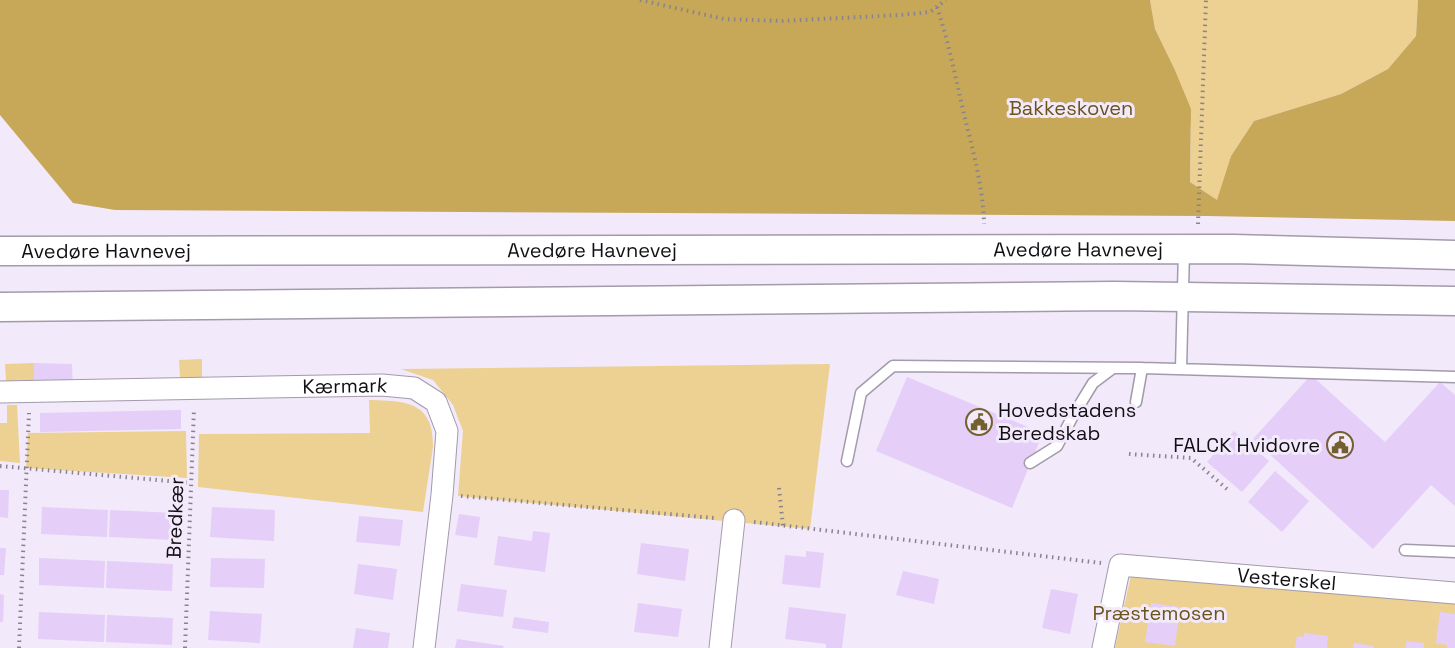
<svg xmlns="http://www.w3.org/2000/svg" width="1455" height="648" font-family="'Space Grotesk',sans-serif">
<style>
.green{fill:#ecd193}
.forest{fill:#c7a758}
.building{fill:#e5cef8}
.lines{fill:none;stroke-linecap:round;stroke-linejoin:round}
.lane-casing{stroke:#a39aab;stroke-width:13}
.street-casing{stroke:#a39aab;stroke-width:23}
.secondary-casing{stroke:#a39aab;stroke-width:31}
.path{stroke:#89838f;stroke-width:4;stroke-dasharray:1.5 4.5;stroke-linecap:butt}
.lane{stroke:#fff;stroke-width:10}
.street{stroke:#fff;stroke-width:21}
.secondary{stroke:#fff;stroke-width:28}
.labels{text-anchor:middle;stroke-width:6;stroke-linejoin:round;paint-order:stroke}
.park-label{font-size:20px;fill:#6b5419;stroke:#f2e9fa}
.street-label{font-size:20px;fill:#120f14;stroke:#f2e9fa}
.poi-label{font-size:20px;fill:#120f14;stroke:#f2e9fa;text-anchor:start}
</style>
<rect width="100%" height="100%" fill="#f2e9fa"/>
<!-- green -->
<path class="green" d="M 1150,0 L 1418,0 L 1416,36 L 1388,69 L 1341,94 L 1254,121 L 1231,156 L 1218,201 L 1190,182 L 1191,126 L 1174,68 L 1155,29 Z
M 202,359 L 202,377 L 180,377 L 179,360 Z
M 34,363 L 34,380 L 6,381 L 5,364 Z
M 830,364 L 810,529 L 458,496 L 463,431 L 453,405 L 433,380 L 401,369 Z
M 369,400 C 405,401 434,401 433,447 L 423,512 L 198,487 L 199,434 L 370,433 Z
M 7,405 L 17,405 L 20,463 L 0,461 L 0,423 L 7,423 Z
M 186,431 L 187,478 L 26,468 L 28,433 Z
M 1131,575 L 1455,600 L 1455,648 L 1115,648 Z"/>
<!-- forest -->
<path class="forest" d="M 0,0 L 1150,0 L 1155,29 L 1174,68 L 1191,109 L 1190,182 L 1217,200 L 1231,156 L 1254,121 L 1341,94 L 1388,69 L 1416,36 L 1418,0 L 1455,0 L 1455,221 L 1207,216 L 115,210 L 73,203 L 0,115 Z"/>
<!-- building -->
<path class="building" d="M 34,363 L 72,364 L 73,390 L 34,391 Z
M 1311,375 L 1385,442 L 1440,382 L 1455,395 L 1455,506 L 1431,485 L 1373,549 L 1253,439 Z
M 907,377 L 1043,433 L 1012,508 L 876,451 Z
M 181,410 L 181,429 L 40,432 L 40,413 Z
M 1234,431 L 1269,461 L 1242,492 L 1207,462 Z
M 1275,471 L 1309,501 L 1282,532 L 1248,502 Z
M 0,490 L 9,490 L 8,518 L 0,517 Z
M 42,507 L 108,510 L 107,537 L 41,534 Z
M 212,507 L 275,510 L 274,541 L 210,537 Z
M 110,510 L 176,513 L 174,540 L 109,537 Z
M 459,514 L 480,517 L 477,538 L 455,535 Z
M 359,516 L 403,520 L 400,546 L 356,542 Z
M 533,531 L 550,533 L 545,572 L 494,565 L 498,536 L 532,541 Z
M 641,543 L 689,549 L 685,581 L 637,574 Z
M 0,548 L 6,548 L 4,575 L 0,575 Z
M 806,551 L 824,553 L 820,588 L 782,584 L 785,555 L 806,557 Z
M 39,558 L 105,561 L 104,588 L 39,585 Z
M 211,558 L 265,559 L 264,588 L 210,587 Z
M 107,561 L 173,564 L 172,591 L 106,588 Z
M 358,564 L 397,569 L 393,600 L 354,594 Z
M 903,571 L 939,579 L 934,604 L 896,595 Z
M 461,584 L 507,590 L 503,617 L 457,611 Z
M 1051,589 L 1078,594 L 1070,634 L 1042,628 Z
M 0,594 L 4,595 L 3,622 L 0,622 Z
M 638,603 L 682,609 L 678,637 L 634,632 Z
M 1151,603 L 1180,607 L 1175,646 L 1145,642 Z
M 789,607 L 846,614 L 842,648 L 826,648 L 826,644 L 785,639 Z
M 210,611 L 262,614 L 260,643 L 208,640 Z
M 39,612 L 105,615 L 104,642 L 38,639 Z
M 1440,612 L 1455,614 L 1455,648 L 1447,648 L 1447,645 L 1436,643 Z
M 107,615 L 173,618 L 172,645 L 106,642 Z
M 514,617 L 549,622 L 548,633 L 512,628 Z
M 356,628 L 390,633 L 388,648 L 353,648 Z
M 1304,633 L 1328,636 L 1327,648 L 1295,648 L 1297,636 L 1304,637 Z
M 457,639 L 504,646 L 503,648 L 455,648 Z
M 1406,641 L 1424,643 L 1424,648 L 1406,648 Z
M 1354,643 L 1374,646 L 1374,648 L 1353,648 Z"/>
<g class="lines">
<defs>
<path id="lane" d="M 1181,369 L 1184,250
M 1136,402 L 1142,368
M 847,461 L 861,393 L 893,366 L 1142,368 L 1455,377
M 1030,463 L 1057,446 L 1074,414 L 1093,383 L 1113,368
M 1405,550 L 1455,552"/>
<g id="street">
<path id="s1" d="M 0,392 L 382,385 L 414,388 L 436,402 L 447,431 L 442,495 L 424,648"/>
<path d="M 720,648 L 734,520"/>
<path id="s2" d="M 1103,648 L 1120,565 L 1455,593"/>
</g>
<g id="secondary">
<path id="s3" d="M 0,251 L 1233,249 L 1455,255"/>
<path d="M 0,307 L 1114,296 L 1455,301"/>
</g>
</defs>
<!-- lane casing -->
<use href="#lane" class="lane-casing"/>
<!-- street casing -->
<use href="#street" class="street-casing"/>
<!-- secondary casing -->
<use href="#secondary" class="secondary-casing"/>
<!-- path -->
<path class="path" d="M 640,0 L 724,19 L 781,21 L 900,15 L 930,12 L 946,0
M 937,7 C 948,40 955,75 963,110 C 972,148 983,185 984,224
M 1198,224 L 1206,0
M 1129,454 L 1191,458 L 1227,489
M 0,466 L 191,483
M 779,488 L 783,526
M 461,496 L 714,518
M 754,522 L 1101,563
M 19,648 L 29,413
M 185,648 L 194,409"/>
<!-- lane -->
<use href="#lane" class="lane"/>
<!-- street -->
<use href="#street" class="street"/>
<!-- secondary -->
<use href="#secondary" class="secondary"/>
</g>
<!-- icons -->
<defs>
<symbol id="civic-ring" viewBox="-11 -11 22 22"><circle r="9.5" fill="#f2e9fa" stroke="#745f2e" stroke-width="1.5"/><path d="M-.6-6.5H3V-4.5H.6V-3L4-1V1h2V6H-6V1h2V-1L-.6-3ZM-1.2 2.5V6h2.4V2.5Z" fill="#745f2e"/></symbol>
</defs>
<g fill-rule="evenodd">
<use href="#civic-ring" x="964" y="407" width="30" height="30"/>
<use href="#civic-ring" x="1325" y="430" width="30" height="30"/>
</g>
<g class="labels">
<!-- park labels -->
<g class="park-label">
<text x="1071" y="115">Bakkeskoven</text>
<text x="1159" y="620">Præstemosen</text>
</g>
<!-- street labels -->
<g class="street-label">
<text dy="7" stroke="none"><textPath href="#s3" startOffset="1078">Avedøre Havnevej</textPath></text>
<text dy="7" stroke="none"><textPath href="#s3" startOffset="592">Avedøre Havnevej</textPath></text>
<text dy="7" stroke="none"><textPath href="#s3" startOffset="106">Avedøre Havnevej</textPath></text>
<text dy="7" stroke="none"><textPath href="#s1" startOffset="345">Kærmark</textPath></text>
<text transform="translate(175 518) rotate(-88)" y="7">Bredkær</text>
<text dy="7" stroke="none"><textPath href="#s2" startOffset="252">Vesterskel</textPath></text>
</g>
<!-- poi labels -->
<g class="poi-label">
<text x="998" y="417">Hovedstadens<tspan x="998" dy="23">Beredskab</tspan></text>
<text x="1320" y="452" text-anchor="end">FALCK Hvidovre</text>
</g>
</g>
</svg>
